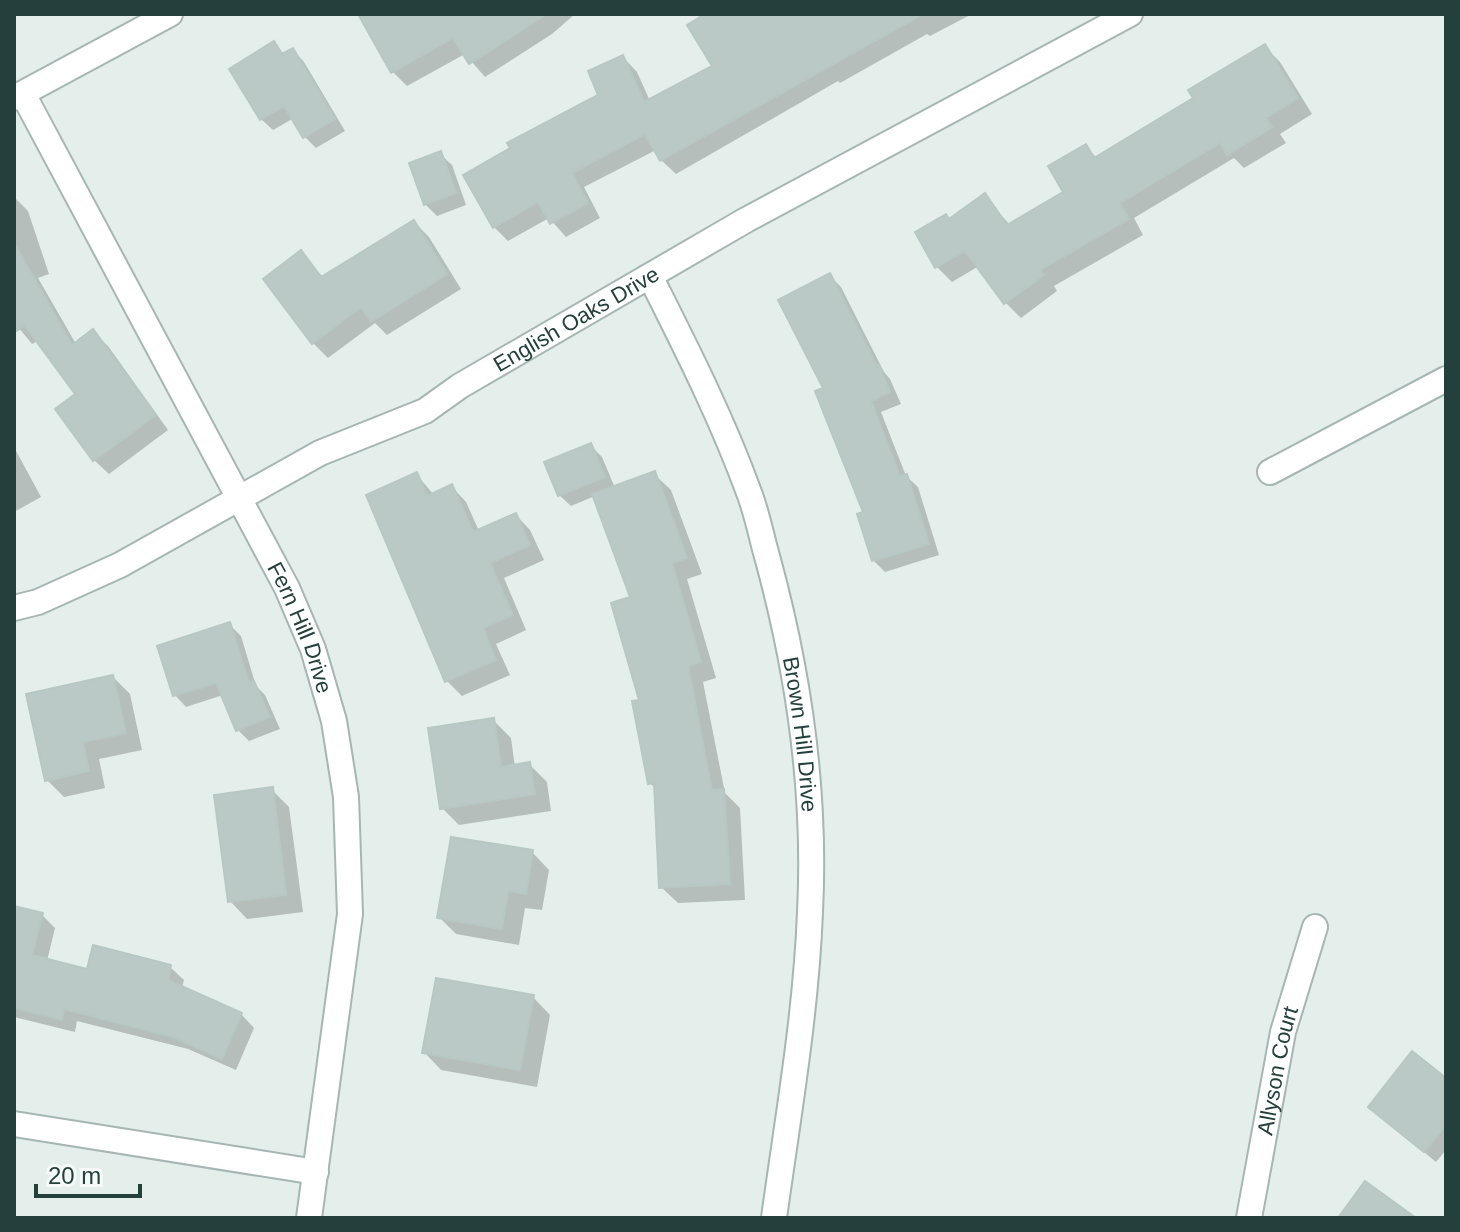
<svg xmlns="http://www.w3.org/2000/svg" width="1460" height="1232" font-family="Helvetica,sans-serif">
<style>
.shadow{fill:#0003}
.building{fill:#bac9c5;stroke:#b7c8c3;stroke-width:2}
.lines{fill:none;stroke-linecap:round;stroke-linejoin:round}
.street-casing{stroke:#a6b6b3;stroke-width:28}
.street{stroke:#fff;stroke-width:24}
.labels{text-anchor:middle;stroke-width:7;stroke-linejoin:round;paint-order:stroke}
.street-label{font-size:22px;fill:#23403d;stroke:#f5faf8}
</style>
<rect width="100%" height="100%" fill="#e4eeeb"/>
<!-- shadow -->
<path class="shadow" d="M 360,14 L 575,14 L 552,34 L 485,77 L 465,54 L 407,86 L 392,71 Z
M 709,14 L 972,14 L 930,36 L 927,34 L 840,83 L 838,81 L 676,174 L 661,160 L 656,150 L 584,187 L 600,218 L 566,237 L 549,218 L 508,241 L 494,227 L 601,96 L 623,57 L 637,72 L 650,101 L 714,67 Z
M 274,44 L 285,55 L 293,50 L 304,62 L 345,131 L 316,148 L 305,137 L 294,118 L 273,130 L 261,119 Z
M 1265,47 L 1280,62 L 1312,114 L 1280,134 L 1286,143 L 1244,168 L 1234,158 L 1134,218 L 1143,235 L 1054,286 L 1057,291 L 1021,318 L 1006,303 L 979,266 L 952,282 L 937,267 L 950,220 L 984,196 L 1010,225 L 1066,193 L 1086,147 L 1097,158 L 1196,99 Z
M 440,154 L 452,165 L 466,205 L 437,216 L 425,204 Z
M 14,197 L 28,211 L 49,274 L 38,278 L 76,344 L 93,332 L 108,346 L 168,430 L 109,474 L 94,460 L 78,395 L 38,341 L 32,344 L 14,322 Z
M 414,222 L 429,237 L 461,289 L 387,335 L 375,323 L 328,358 L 313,343 L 301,253 L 324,278 Z
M 830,276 L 841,287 L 884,372 L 890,379 L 901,404 L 881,412 L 906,476 L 918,487 L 939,555 L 885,572 L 873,560 L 866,514 L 826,389 Z
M 590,445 L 602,457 L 615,488 L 654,474 L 671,490 L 702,574 L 687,579 L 716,678 L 703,682 L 725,793 L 740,808 L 745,900 L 678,903 L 661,887 L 656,789 L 650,783 L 633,598 L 595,496 L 571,506 L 559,495 Z
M 14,447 L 41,497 L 14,512 Z
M 416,474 L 434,495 L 452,487 L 466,502 L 479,531 L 516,515 L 530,530 L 544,560 L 504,578 L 526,630 L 496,644 L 510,675 L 462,696 L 447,681 Z
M 229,624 L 241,636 L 256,686 L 265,695 L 280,729 L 249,741 L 238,730 L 223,695 L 186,707 L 175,695 Z
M 113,677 L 130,694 L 142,750 L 99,759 L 105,788 L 64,797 L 47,780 Z
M 493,720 L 511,738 L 515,767 L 529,764 L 547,782 L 551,811 L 459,825 L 442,808 Z
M 272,790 L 289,807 L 303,912 L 247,919 L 230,901 Z
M 532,852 L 549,870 L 542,910 L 525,908 L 519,945 L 456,934 L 439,917 Z
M 14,908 L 42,915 L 55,928 L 47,961 L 88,972 L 170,967 L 184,980 L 182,988 L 241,1014 L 254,1028 L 236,1070 L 188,1049 L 77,1021 L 75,1032 L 14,1017 Z
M 533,997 L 550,1015 L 537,1087 L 441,1070 L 424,1052 Z
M 1446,1081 L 1446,1150 L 1436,1162 L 1370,1107 Z"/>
<!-- building -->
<path class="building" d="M 358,14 L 547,14 L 469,64 L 453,38 L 391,73 Z
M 705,14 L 923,14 L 660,161 L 645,134 L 572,173 L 588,203 L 550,224 L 538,202 L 493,228 L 463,175 L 510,148 L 507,143 L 598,95 L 588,71 L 623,55 L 644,102 L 712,66 L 687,25 Z
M 274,41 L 282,54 L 293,48 L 335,119 L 303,138 L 284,106 L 260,120 L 229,69 Z
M 1265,44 L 1298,98 L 1266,118 L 1272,127 L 1227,155 L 1220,143 L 1120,203 L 1129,219 L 1040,270 L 1044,275 L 1004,304 L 965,251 L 935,268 L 915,232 L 946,214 L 949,219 L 985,193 L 1007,225 L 1063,192 L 1048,166 L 1086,144 L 1094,158 L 1193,98 L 1188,90 Z
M 441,151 L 456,193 L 424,205 L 409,163 Z
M 414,220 L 447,274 L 371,322 L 361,307 L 312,344 L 263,279 L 301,250 L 321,277 Z
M 14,243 L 72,345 L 93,329 L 156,415 L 93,461 L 55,409 L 75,394 L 25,326 L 14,332 Z
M 830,273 L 877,366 L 879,365 L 890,392 L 871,401 L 900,476 L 907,474 L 929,544 L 872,561 L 857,514 L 863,512 L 815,391 L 823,388 L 778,300 Z
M 591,443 L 605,477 L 558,496 L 544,462 Z
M 655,471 L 687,558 L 672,563 L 701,662 L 688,666 L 712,790 L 724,789 L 730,884 L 659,888 L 654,783 L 648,784 L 632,701 L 639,700 L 611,603 L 630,597 L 592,494 Z
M 417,472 L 427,496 L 452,484 L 473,532 L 516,513 L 530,545 L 490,563 L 513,615 L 483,628 L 496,660 L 445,682 L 366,495 Z
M 230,622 L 249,683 L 254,681 L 270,717 L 236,731 L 216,683 L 173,696 L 157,646 Z
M 113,675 L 126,733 L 83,742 L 89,771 L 45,781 L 26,694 Z
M 494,718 L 501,767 L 530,762 L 535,794 L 440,809 L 428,728 Z
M 273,787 L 286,895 L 228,902 L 214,795 Z
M 451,837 L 533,850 L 526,894 L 508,891 L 502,929 L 437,918 Z
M 14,906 L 43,913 L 32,955 L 87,969 L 93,945 L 171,965 L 168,980 L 242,1013 L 222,1059 L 173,1037 L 64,1009 L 62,1020 L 14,1008 Z
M 436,978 L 534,995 L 520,1070 L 422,1053 Z
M 1412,1051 L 1446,1078 L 1446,1125 L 1424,1152 L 1368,1107 Z
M 1365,1181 L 1416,1218 L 1338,1218 Z"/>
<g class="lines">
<defs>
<g id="street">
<path id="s1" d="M 23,94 L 287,588 L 313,649 L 334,721 L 346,797 L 350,914 L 309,1218"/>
<path d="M 14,98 L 170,14"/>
<path id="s2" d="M 650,276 C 685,346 721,416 748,490 C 757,512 761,536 768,560 C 799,674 816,794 810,912 C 806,1015 788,1116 774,1218"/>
<path d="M 1270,472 L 1446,379"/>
<path id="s3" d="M 14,608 L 38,602 L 120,565 L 320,453 L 425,411 L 460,386 L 746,220 L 1130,14"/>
<path d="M 14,1124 L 316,1172"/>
<path id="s4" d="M 1249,1218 L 1283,1032 L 1315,927"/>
</g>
</defs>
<!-- street casing -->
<use href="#street" class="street-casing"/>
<!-- street -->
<use href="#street" class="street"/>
</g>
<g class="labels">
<!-- street labels -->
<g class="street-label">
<text dy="8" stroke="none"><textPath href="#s3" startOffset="634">English Oaks Drive</textPath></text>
<text dy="8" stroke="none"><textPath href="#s1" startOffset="602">Fern Hill Drive</textPath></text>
<text dy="8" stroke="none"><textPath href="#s2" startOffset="486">Brown Hill Drive</textPath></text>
<text dy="8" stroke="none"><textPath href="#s4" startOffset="150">Allyson Court</textPath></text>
</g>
</g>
<!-- border -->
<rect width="1460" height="1232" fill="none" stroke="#23403d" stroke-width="32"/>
<!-- scale -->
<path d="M36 1184v12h104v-12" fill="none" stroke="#23403d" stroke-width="4"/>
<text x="48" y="1184" font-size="24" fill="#23403d" stroke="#f5faf8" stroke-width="6" paint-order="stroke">20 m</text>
</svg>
